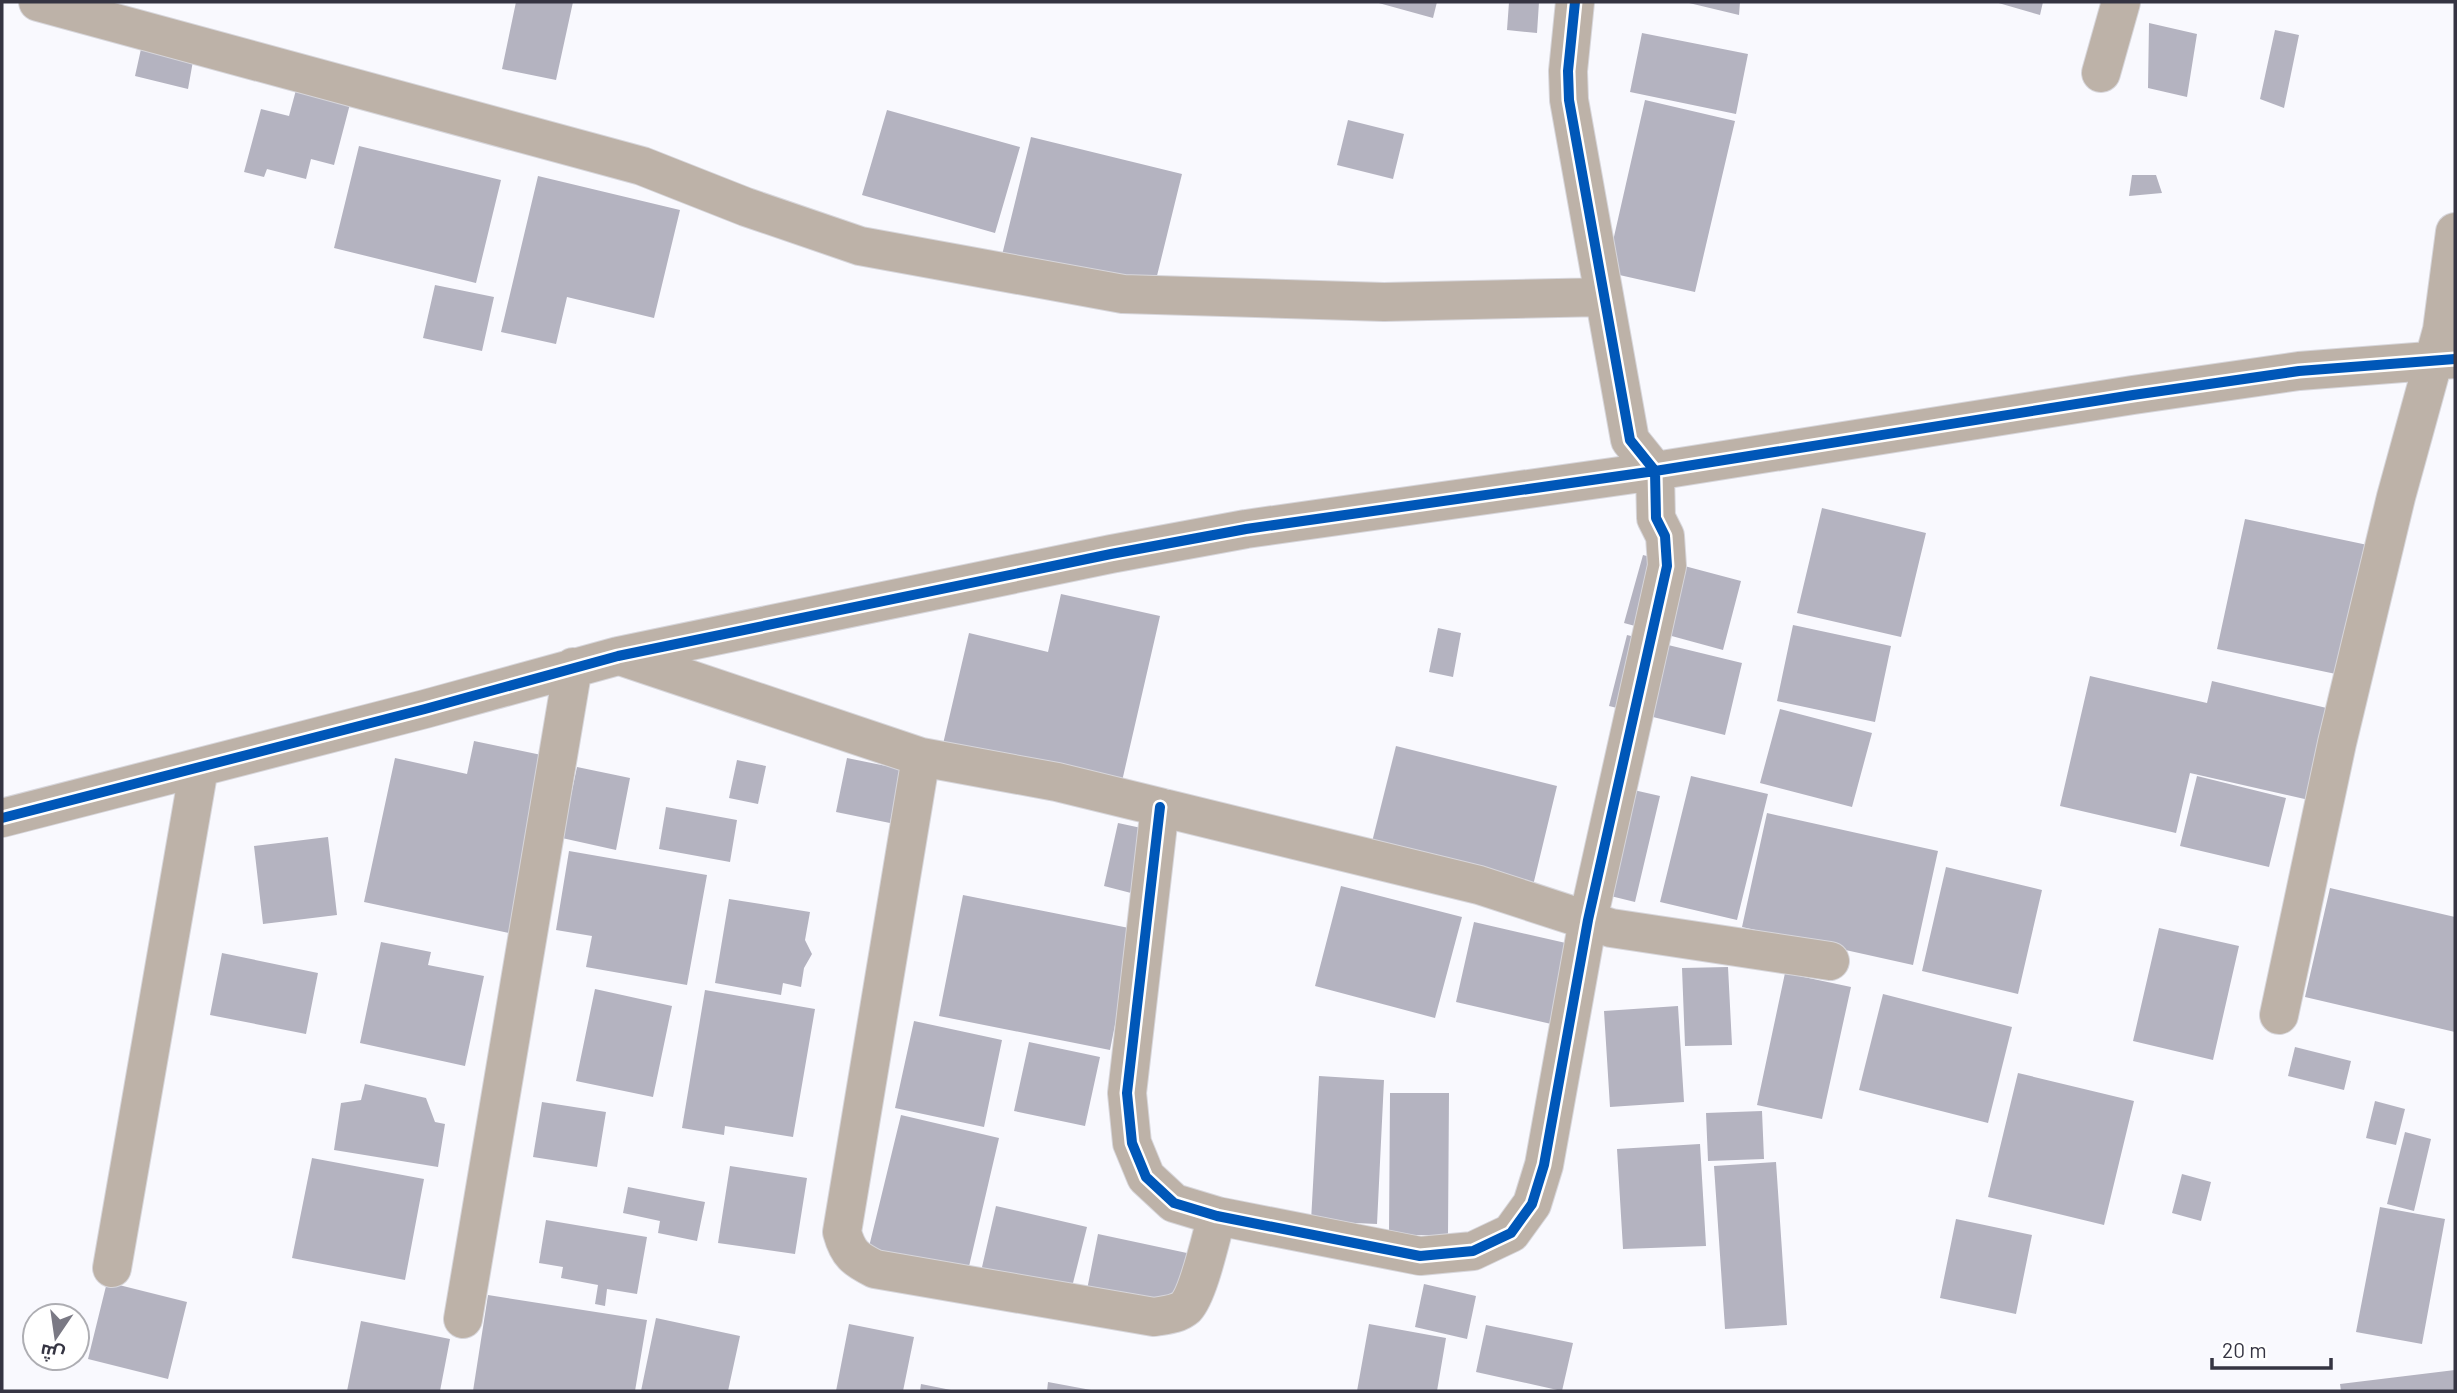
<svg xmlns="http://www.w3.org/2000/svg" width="2457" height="1393" font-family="Barlow,Cairo,sans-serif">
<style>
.building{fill:#b4b3c0}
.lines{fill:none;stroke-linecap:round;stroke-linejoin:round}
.minor-casing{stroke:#d7d6db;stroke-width:40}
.minor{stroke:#bdb2a8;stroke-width:38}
.cycleway-casing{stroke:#fff;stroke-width:15}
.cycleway{stroke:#0057b8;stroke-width:10}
</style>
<rect width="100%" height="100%" fill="#f9f9fe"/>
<!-- building -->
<path class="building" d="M 516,2 L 573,2 L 556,80 L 502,69 Z
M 1375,2 L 1437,2 L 1433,18 Z
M 1509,2 L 1539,2 L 1537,33 L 1507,30 Z
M 1689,2 L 1740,2 L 1739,15 L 1689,3 Z
M 1995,2 L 2043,2 L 2040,15 Z
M 2149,23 L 2197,34 L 2187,97 L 2148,88 Z
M 2275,30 L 2299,35 L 2284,108 L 2260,99 Z
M 1642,33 L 1748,54 L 1736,114 L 1630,92 Z
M 141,49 L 193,61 L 188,89 L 135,76 Z
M 296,90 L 350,104 L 334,165 L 311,159 L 306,179 L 267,169 L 264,177 L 244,172 L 261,109 L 289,116 Z
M 1645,100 L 1735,121 L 1695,292 L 1606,272 Z
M 887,110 L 1020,147 L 995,233 L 862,195 Z
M 1348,120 L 1404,134 L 1393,179 L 1337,165 Z
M 1031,137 L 1182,174 L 1153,292 L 1002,255 Z
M 359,146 L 501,180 L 476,283 L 334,248 Z
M 2132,175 L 2156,175 L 2162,193 L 2129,196 Z
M 538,176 L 680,210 L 654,318 L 567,297 L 556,344 L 501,332 Z
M 435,285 L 494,297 L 482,351 L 423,338 Z
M 1822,508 L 1926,533 L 1901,637 L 1797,613 Z
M 2245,519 L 2377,547 L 2350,677 L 2217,649 Z
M 1643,555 L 1741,581 L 1723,650 L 1624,623 Z
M 1061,594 L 1160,616 L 1120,790 L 936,774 L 969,633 L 1048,652 Z
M 1793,625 L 1891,646 L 1875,722 L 1777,701 Z
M 1438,628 L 1461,633 L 1453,677 L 1429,672 Z
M 1627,635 L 1742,663 L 1725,735 L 1609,706 Z
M 2090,676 L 2207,703 L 2212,681 L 2331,709 L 2309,800 L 2190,773 L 2176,833 L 2060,806 Z
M 1780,709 L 1872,733 L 1852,807 L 1760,783 Z
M 474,741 L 551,757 L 514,934 L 364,902 L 395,758 L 467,774 Z
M 1396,746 L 1557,786 L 1530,898 L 1368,858 Z
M 847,758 L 901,769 L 890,823 L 836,812 Z
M 737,760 L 766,766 L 758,804 L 729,798 Z
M 577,767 L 630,778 L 616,850 L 562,838 Z
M 1691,776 L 1768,794 L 1737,920 L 1660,902 Z
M 2197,776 L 2286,798 L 2269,867 L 2180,846 Z
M 1603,783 L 1660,796 L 1635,902 L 1578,888 Z
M 666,807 L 737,820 L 730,862 L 659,849 Z
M 1767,813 L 1938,851 L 1913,965 L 1742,927 Z
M 1118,823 L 1146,829 L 1131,893 L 1104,886 Z
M 328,837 L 337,915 L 263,924 L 254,846 Z
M 569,851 L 707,875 L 687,985 L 586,967 L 592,936 L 556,930 Z
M 1946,867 L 2042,890 L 2018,994 L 1922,971 Z
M 1341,886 L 1462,917 L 1435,1018 L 1315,986 Z
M 2330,888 L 2455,917 L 2455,1032 L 2305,997 Z
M 963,895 L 1134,929 L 1110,1050 L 939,1016 Z
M 729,899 L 810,912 L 805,940 L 812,954 L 804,968 L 801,987 L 783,983 L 781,995 L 715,983 Z
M 1474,922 L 1579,946 L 1560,1026 L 1456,1002 Z
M 2159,928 L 2239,946 L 2213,1060 L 2133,1041 Z
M 381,942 L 431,952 L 428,965 L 484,976 L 465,1066 L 360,1043 Z
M 222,953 L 318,973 L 306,1034 L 210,1015 Z
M 1728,967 L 1732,1045 L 1685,1046 L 1682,968 Z
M 1785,973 L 1851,987 L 1822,1119 L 1757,1105 Z
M 595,989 L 672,1006 L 653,1097 L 576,1081 Z
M 705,990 L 815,1009 L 793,1137 L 725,1126 L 724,1135 L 682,1128 Z
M 1883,994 L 2012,1027 L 1988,1123 L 1859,1090 Z
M 1678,1006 L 1684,1102 L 1610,1107 L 1604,1011 Z
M 914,1021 L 1002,1040 L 984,1127 L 895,1108 Z
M 1029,1042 L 1100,1057 L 1085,1126 L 1014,1111 Z
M 2295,1047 L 2351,1061 L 2344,1090 L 2288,1076 Z
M 2018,1073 L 2134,1101 L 2104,1225 L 1988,1197 Z
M 1319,1076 L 1384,1080 L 1377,1224 L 1311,1221 Z
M 365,1084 L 426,1098 L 435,1122 L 445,1124 L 438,1167 L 334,1150 L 341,1103 L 361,1100 Z
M 1390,1093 L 1449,1093 L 1448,1235 L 1389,1235 Z
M 2375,1101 L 2405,1109 L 2396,1145 L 2366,1138 Z
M 542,1102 L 606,1112 L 597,1167 L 533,1157 Z
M 1762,1111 L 1764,1159 L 1708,1161 L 1706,1113 Z
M 901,1115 L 999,1138 L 967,1275 L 868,1251 Z
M 2405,1132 L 2431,1139 L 2414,1211 L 2387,1204 Z
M 1700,1144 L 1706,1246 L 1623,1249 L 1617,1149 Z
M 312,1158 L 424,1179 L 405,1280 L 292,1258 Z
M 1776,1162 L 1787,1325 L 1725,1329 L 1714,1166 Z
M 730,1166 L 807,1178 L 795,1254 L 718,1243 Z
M 2182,1174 L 2211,1182 L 2201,1221 L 2172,1213 Z
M 628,1187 L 705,1202 L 697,1241 L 658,1233 L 660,1221 L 623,1213 Z
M 996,1206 L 1087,1227 L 1066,1311 L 977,1289 Z
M 2380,1207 L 2445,1219 L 2422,1344 L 2356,1332 Z
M 1956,1219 L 2032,1235 L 2016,1314 L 1940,1298 Z
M 546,1220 L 647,1237 L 637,1294 L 607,1289 L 605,1306 L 595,1304 L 598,1285 L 561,1278 L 563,1267 L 539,1263 Z
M 1098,1234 L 1187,1253 L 1172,1329 L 1083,1310 Z
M 107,1282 L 187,1302 L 168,1379 L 88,1359 Z
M 1424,1284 L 1476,1296 L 1467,1339 L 1415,1327 Z
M 488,1295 L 647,1320 L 635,1391 L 473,1391 Z
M 656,1318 L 740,1336 L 728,1391 L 641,1391 Z
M 361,1321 L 450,1339 L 440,1391 L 347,1391 Z
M 849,1324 L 914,1337 L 903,1391 L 836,1391 Z
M 1369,1324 L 1446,1338 L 1437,1391 L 1357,1391 Z
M 1486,1325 L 1573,1343 L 1562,1391 L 1476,1372 Z
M 2455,1370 L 2455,1391 L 2341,1391 L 2340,1384 Z
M 1048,1382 L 1091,1390 L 1090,1391 L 1047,1391 Z
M 921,1384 L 951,1390 L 951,1391 L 920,1391 Z"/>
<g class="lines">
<defs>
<path id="minor" d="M 38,2 L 642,166 L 746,207 L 860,246 L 1123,294 L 1384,302 L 1604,297
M 2101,73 L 2121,2
M 620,656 L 921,757 L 1057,782 L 1479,885 L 1611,928 L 1830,961
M 921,757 L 842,1232 C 848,1254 855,1259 875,1269 L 1154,1317 C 1164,1315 1177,1315 1186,1307 C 1199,1293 1211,1236 1217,1216
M 1160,807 L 1127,1093 L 1132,1143 L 1146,1177 L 1174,1203 L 1217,1216 L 1420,1256 L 1473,1251 L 1511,1233 L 1532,1204 L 1544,1165 L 1588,920 L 1667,566 L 1665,536 L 1656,518 L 1655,471 L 1630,440 L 1569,100 L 1568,71 L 1575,2
M 2,818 L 425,709 L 618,656 L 1111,554 L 1246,529 L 1655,471 L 2133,395 L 2299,371 L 2455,359
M 2279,1015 L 2337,743 L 2396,497 L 2442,330 L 2455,232
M 112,1268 L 199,768
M 463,1319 L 573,667"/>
</defs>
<!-- minor casing -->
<use href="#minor" class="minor-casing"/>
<!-- minor -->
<use href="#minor" class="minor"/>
<defs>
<path id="cycleway" d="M 1160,807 L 1127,1093 L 1132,1143 L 1146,1177 L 1174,1203 L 1217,1216 L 1420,1256 L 1473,1251 L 1511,1233 L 1532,1204 L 1544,1165 L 1588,920 L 1667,566 L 1665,536 L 1656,518 L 1655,471 L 1630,440 L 1569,100 L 1568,71 L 1575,2
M 2,818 L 425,709 L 618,656 L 1111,554 L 1246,529 L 1655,471 L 2133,395 L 2299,371 L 2455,359"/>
</defs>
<!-- cycleway casing -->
<use href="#cycleway" class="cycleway-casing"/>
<!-- cycleway -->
<use href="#cycleway" class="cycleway"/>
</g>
<!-- border -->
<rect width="2457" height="1393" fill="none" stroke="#353442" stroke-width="7"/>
<!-- north arrow -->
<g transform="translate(56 1337) rotate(193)"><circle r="33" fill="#ffffff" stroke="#aeaeb3" stroke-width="2"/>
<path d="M0-5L12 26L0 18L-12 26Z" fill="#7a7984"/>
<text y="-10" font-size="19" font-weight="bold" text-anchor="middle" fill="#353442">ش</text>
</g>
<!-- scale -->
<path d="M2212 1358v10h119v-10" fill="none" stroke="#353442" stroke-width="3.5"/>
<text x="2222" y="1358" font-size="21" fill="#353442" stroke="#ffffff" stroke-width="5" paint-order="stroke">20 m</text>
</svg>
